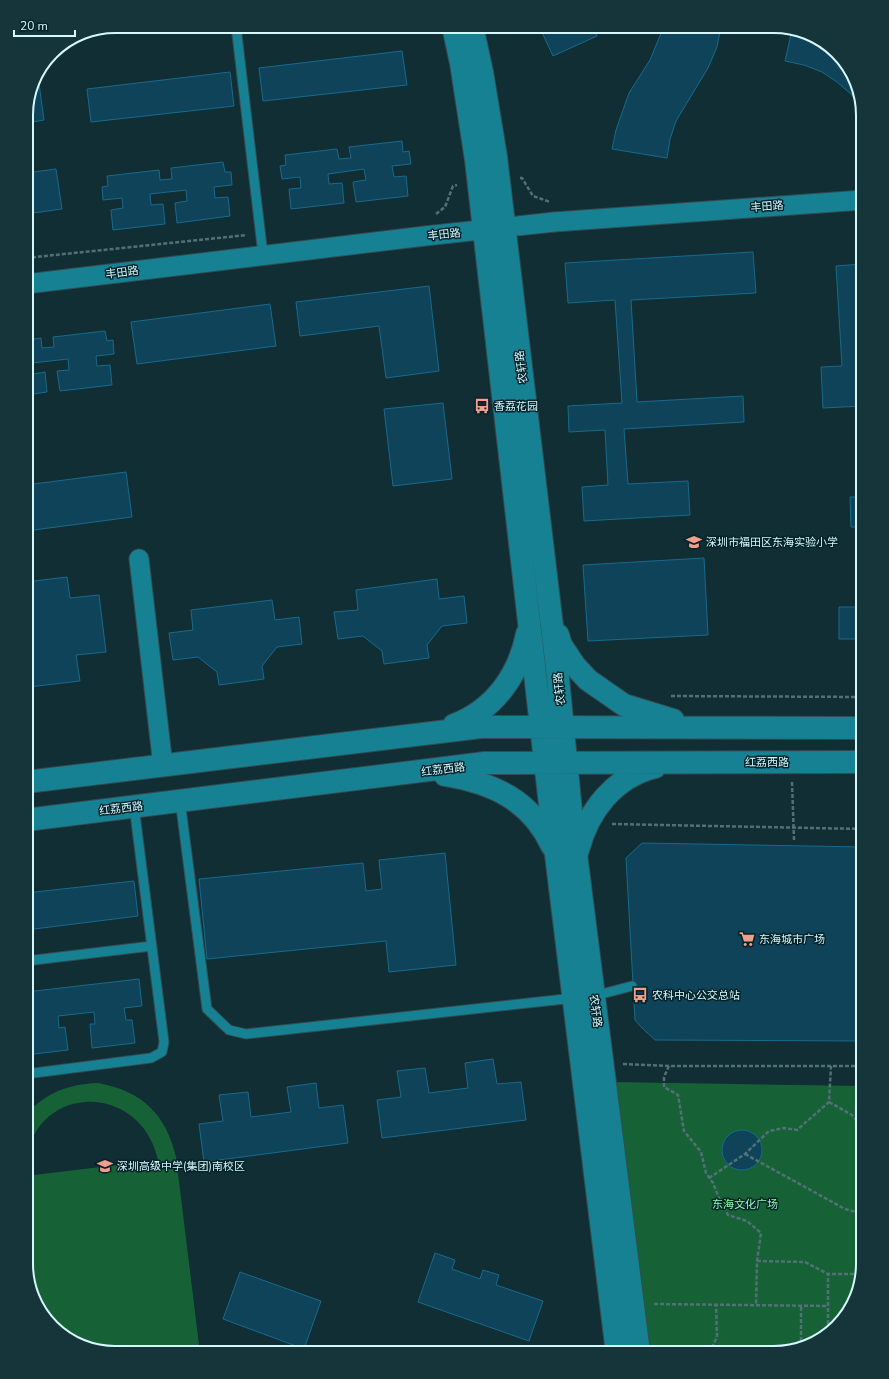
<svg xmlns="http://www.w3.org/2000/svg" width="889" height="1379" font-family="'Nunito Sans','Noto Sans SC',sans-serif">
<style>
.green{fill:#166236}
.building{fill:#0e435a;stroke:#196a8d}
.lines{fill:none;stroke-linecap:round;stroke-linejoin:round}
.lane-casing{stroke:#334c51;stroke-width:11}
.street-casing{stroke:#334c51;stroke-width:21}
.secondary-casing{stroke:#334c51;stroke-width:24}
.path{stroke:#527177;stroke-width:2.5;stroke-dasharray:4 2;stroke-linecap:butt}
.lane{stroke:#178194;stroke-width:9}
.street{stroke:#178194;stroke-width:19}
.secondary{stroke:#178194;stroke-width:22}
.labels{text-anchor:middle;stroke-width:3;stroke-linejoin:round;paint-order:stroke}
.street-label{font-size:11px;fill:#d5f7fe;stroke:#05242a}
.poi-label{font-size:11px;fill:#d5f7fe;stroke:#05242a;text-anchor:start}
.park-label{font-size:11px;fill:#8ff9b1;stroke:#05242a}
.rim{fill:none;stroke:#d5f7fe;stroke-width:2}
</style>
<rect width="100%" height="100%" fill="#102e34"/>
<!-- green -->
<path class="green" d="M 613,1082 L 863,1086 L 863,1264 L 851,1309 L 813,1344 L 774,1353 L 644,1353 Z
M 98,1083 C 142,1091 166,1114 176,1157 L 200,1353 L 110,1353 L 66,1338 L 35,1303 L 26,1264 L 26,1176 L 158,1160 C 141,1083 39,1082 26,1159 L 26,1114 C 46,1093 68,1084 98,1083 Z"/>
<!-- building -->
<path class="building" d="M 115,26 L 125,26 L 99,29 Z
M 539,26 L 593,26 L 597,36 L 553,56 Z
M 664,26 L 721,26 L 717,47 L 708,68 L 676,121 L 670,139 L 667,158 L 612,149 L 616,130 L 629,93 L 650,60 Z
M 792,30 L 823,41 L 854,76 L 861,109 L 852,95 L 837,82 L 822,72 L 804,65 L 785,61 Z
M 402,51 L 407,85 L 263,101 L 259,68 Z
M 230,72 L 234,106 L 91,122 L 87,89 Z
M 38,76 L 44,120 L 26,123 L 26,110 L 33,81 Z
M 402,141 L 403,152 L 409,151 L 411,164 L 392,166 L 394,177 L 406,176 L 408,196 L 356,202 L 353,182 L 366,180 L 364,169 L 328,174 L 329,184 L 342,183 L 344,203 L 291,209 L 289,189 L 301,188 L 300,177 L 282,179 L 280,166 L 286,165 L 285,155 L 337,149 L 339,159 L 351,158 L 349,147 Z
M 223,162 L 225,172 L 231,172 L 232,185 L 214,187 L 215,198 L 228,197 L 230,216 L 177,223 L 175,203 L 187,201 L 186,190 L 150,194 L 151,205 L 163,204 L 165,224 L 113,230 L 111,210 L 123,208 L 122,198 L 103,200 L 102,187 L 108,186 L 107,176 L 159,170 L 160,180 L 172,179 L 171,168 Z
M 56,169 L 62,209 L 26,214 L 26,173 Z
M 753,252 L 756,293 L 631,300 L 637,402 L 743,396 L 744,422 L 624,429 L 628,484 L 688,481 L 690,515 L 584,521 L 582,487 L 608,485 L 605,430 L 569,432 L 568,406 L 622,403 L 615,300 L 568,303 L 565,263 Z
M 863,264 L 863,406 L 823,408 L 821,367 L 842,366 L 836,266 Z
M 429,286 L 439,371 L 386,378 L 379,326 L 300,336 L 296,302 Z
M 270,304 L 276,346 L 137,364 L 131,322 Z
M 105,331 L 107,341 L 113,340 L 114,354 L 96,356 L 97,366 L 110,365 L 112,385 L 60,391 L 57,371 L 69,370 L 68,359 L 32,363 L 33,374 L 45,372 L 47,392 L 26,395 L 26,340 L 41,338 L 42,348 L 54,347 L 53,337 Z
M 443,403 L 452,479 L 393,486 L 384,409 Z
M 126,472 L 132,517 L 26,531 L 26,485 Z
M 850,497 L 863,497 L 863,527 L 851,527 Z
M 704,558 L 708,635 L 588,641 L 583,565 Z
M 67,577 L 70,598 L 99,595 L 106,652 L 76,655 L 80,681 L 29,687 L 26,665 L 26,582 Z
M 437,579 L 439,599 L 464,596 L 467,623 L 442,626 L 427,645 L 429,658 L 384,664 L 382,651 L 363,636 L 338,639 L 334,612 L 358,610 L 356,590 Z
M 272,600 L 275,620 L 299,617 L 302,644 L 277,647 L 262,666 L 264,679 L 219,685 L 217,672 L 198,657 L 173,660 L 169,633 L 193,630 L 191,610 Z
M 839,607 L 863,607 L 863,639 L 839,639 Z
M 642,843 L 863,847 L 863,1041 L 655,1040 L 642,1028 L 635,1020 L 626,858 Z
M 445,853 L 456,965 L 389,972 L 386,941 L 207,959 L 199,879 L 363,863 L 366,891 L 382,889 L 379,860 Z
M 134,881 L 138,916 L 26,930 L 26,893 Z
M 139,979 L 142,1006 L 124,1008 L 126,1020 L 132,1020 L 135,1043 L 92,1048 L 90,1024 L 95,1024 L 94,1012 L 58,1016 L 59,1028 L 65,1027 L 68,1050 L 26,1055 L 26,1032 L 29,1032 L 26,1019 L 26,992 Z
M 493,1059 L 497,1084 L 521,1082 L 526,1120 L 382,1138 L 377,1100 L 401,1097 L 397,1071 L 425,1068 L 429,1093 L 468,1088 L 465,1063 Z
M 316,1083 L 319,1108 L 343,1105 L 348,1143 L 204,1162 L 199,1124 L 223,1121 L 219,1095 L 248,1092 L 251,1117 L 291,1112 L 287,1087 Z
M722 1150a20 20 0 1 1 40 0a20 20 0 1 1-40 0Z
M 435,1253 L 455,1260 L 452,1269 L 480,1279 L 483,1270 L 499,1275 L 496,1285 L 543,1301 L 529,1341 L 418,1302 Z
M 240,1272 L 321,1301 L 304,1349 L 223,1319 Z
M 709,1347 L 717,1349 L 723,1353 L 694,1353 L 702,1348 Z"/>
<g class="lines">
<defs>
<path id="lane" d="M 236,26 L 263,255
M 180,800 L 207,1009 L 229,1030 L 246,1034 L 574,998
M 26,961 L 152,946
M 594,996 L 632,986
M 26,1074 L 151,1058 L 162,1052 L 164,1042 L 134,806"/>
<path id="street" d="M 26,284 L 425,236 L 554,222 L 863,200
M 139,559 L 163,766"/>
<path id="secondary" d="M 453,26 L 461,63 L 476,160 L 552,822 L 617,1353
M 472,26 L 482,72 L 496,157 L 557,668 L 572,822 L 639,1353
M 558,635 L 561,645 L 575,666 L 588,680 L 624,705 L 673,720
M 454,725 C 494,710 519,675 527,634
M 445,775 C 493,783 531,800 552,846
M 26,782 L 481,727 L 863,728
M 26,820 L 485,763 L 863,762
M 578,850 C 588,811 614,777 655,767"/>
</defs>
<!-- lane casing -->
<use href="#lane" class="lane-casing"/>
<!-- street casing -->
<use href="#street" class="street-casing"/>
<!-- secondary casing -->
<use href="#secondary" class="secondary-casing"/>
<!-- path -->
<path class="path" d="M 520,178 L 522,178 L 533,196 L 550,202
M 436,214 L 445,207 L 453,186 L 457,185
M 26,258 L 247,235
M 671,696 L 863,697
M 792,782 L 794,840
M 612,824 L 863,829
M 623,1064 L 669,1066 L 863,1066
M 669,1066 L 664,1077 L 664,1087 L 678,1095 L 684,1131 L 701,1152 L 706,1173 L 713,1183 L 721,1203 L 728,1215 L 747,1221 L 761,1233 L 757,1261 L 756,1305
M 829,1102 L 852,1115 L 863,1128
M 745,1154 L 845,1209 L 863,1214
M 709,1178 L 745,1154 L 769,1131 L 784,1128 L 797,1130 L 829,1102 L 831,1066
M 757,1261 L 805,1262 L 828,1274 L 860,1274
M 654,1304 L 828,1306
M 828,1330 L 828,1274
M 801,1347 L 801,1306
M 709,1353 L 717,1337 L 716,1305"/>
<!-- lane -->
<use href="#lane" class="lane"/>
<!-- street -->
<use href="#street" class="street"/>
<!-- secondary -->
<use href="#secondary" class="secondary"/>
</g>
<!-- icons -->
<defs>
<symbol id="bus-bare" viewBox="-9 -9 18 18"><path d="M-5-6H5V4H4V6H2V4H-2V6H-4V4H-5ZM-3.5-4V0h7V-4ZM-3.5 1.2v1.5H-2V1.2ZM2 1.2v1.5H3.5V1.2Z" fill="#f49d8b" stroke="#05242a" stroke-width="2.5" paint-order="stroke"/></symbol>
<symbol id="school-bare" viewBox="-9 -9 18 18"><path d="M0-5L7-2L0 1L-7-2ZM-4 1L0 2.5L4 1V4Q0 6-4 4Z" fill="#f49d8b" stroke="#05242a" stroke-width="2.5" paint-order="stroke"/></symbol>
<symbol id="supermarket-bare" viewBox="-9 -9 18 18"><path d="M-6-5.5h2.5l.6 2H6L4.5 2H-2.5L-4.4-4H-6ZM-1.5 3.2a1.3 1.3 0 1 0 .1 0ZM3 3.2a1.3 1.3 0 1 0 .1 0Z" fill="#f49d8b" stroke="#05242a" stroke-width="2.5" paint-order="stroke"/></symbol>
</defs>
<g fill-rule="evenodd">
<use href="#bus-bare" x="471" y="395" width="22" height="22"/>
<use href="#school-bare" x="683" y="531" width="22" height="22"/>
<use href="#supermarket-bare" x="736" y="928" width="22" height="22"/>
<use href="#bus-bare" x="629" y="984" width="22" height="22"/>
<use href="#school-bare" x="94" y="1155" width="22" height="22"/>
</g>
<g class="labels">
<!-- street labels -->
<g class="street-label">
<text transform="translate(767 206) rotate(-4)" y="4">丰田路</text>
<text transform="translate(444 234) rotate(-6)" y="4">丰田路</text>
<text transform="translate(122 272) rotate(-7)" y="4">丰田路</text>
<text transform="translate(521 367) rotate(-97)" y="4">农轩路</text>
<text transform="translate(559 689) rotate(-96)" y="4">农轩路</text>
<text x="767" y="766">红荔西路</text>
<text transform="translate(443 769) rotate(-7)" y="4">红荔西路</text>
<text transform="translate(121 808) rotate(-7)" y="4">红荔西路</text>
<text transform="translate(596 1011) rotate(83)" y="4">农轩路</text>
</g>
<!-- poi labels -->
<g class="poi-label">
<text x="494" y="410">香荔花园</text>
<text x="706" y="546">深圳市福田区东海实验小学</text>
<text x="759" y="943">东海城市广场</text>
<text x="652" y="999">农科中心公交总站</text>
<text x="117" y="1170">深圳高级中学(集团)南校区</text>
</g>
<!-- park labels -->
<g class="park-label">
<text x="745" y="1208">东海文化广场</text>
</g>
</g>
<!-- crop -->
<path d="M0 0H889V1379H0ZM115 33H774A82 82 0 0 1 856 115V1264A82 82 0 0 1 774 1346H115A82 82 0 0 1 33 1264V115A82 82 0 0 1 115 33Z" fill="#16353b" fill-rule="evenodd"/>
<path class="rim" d="M115 33H774A82 82 0 0 1 856 115V1264A82 82 0 0 1 774 1346H115A82 82 0 0 1 33 1264V115A82 82 0 0 1 115 33Z"/>
<!-- scale -->
<path d="M14 30v6h61v-6" fill="none" stroke="#d5f7fe" stroke-width="2"/>
<text x="20" y="30" font-size="12" fill="#d5f7fe" stroke="#05242a" stroke-width="3" paint-order="stroke">20 m</text>
</svg>
